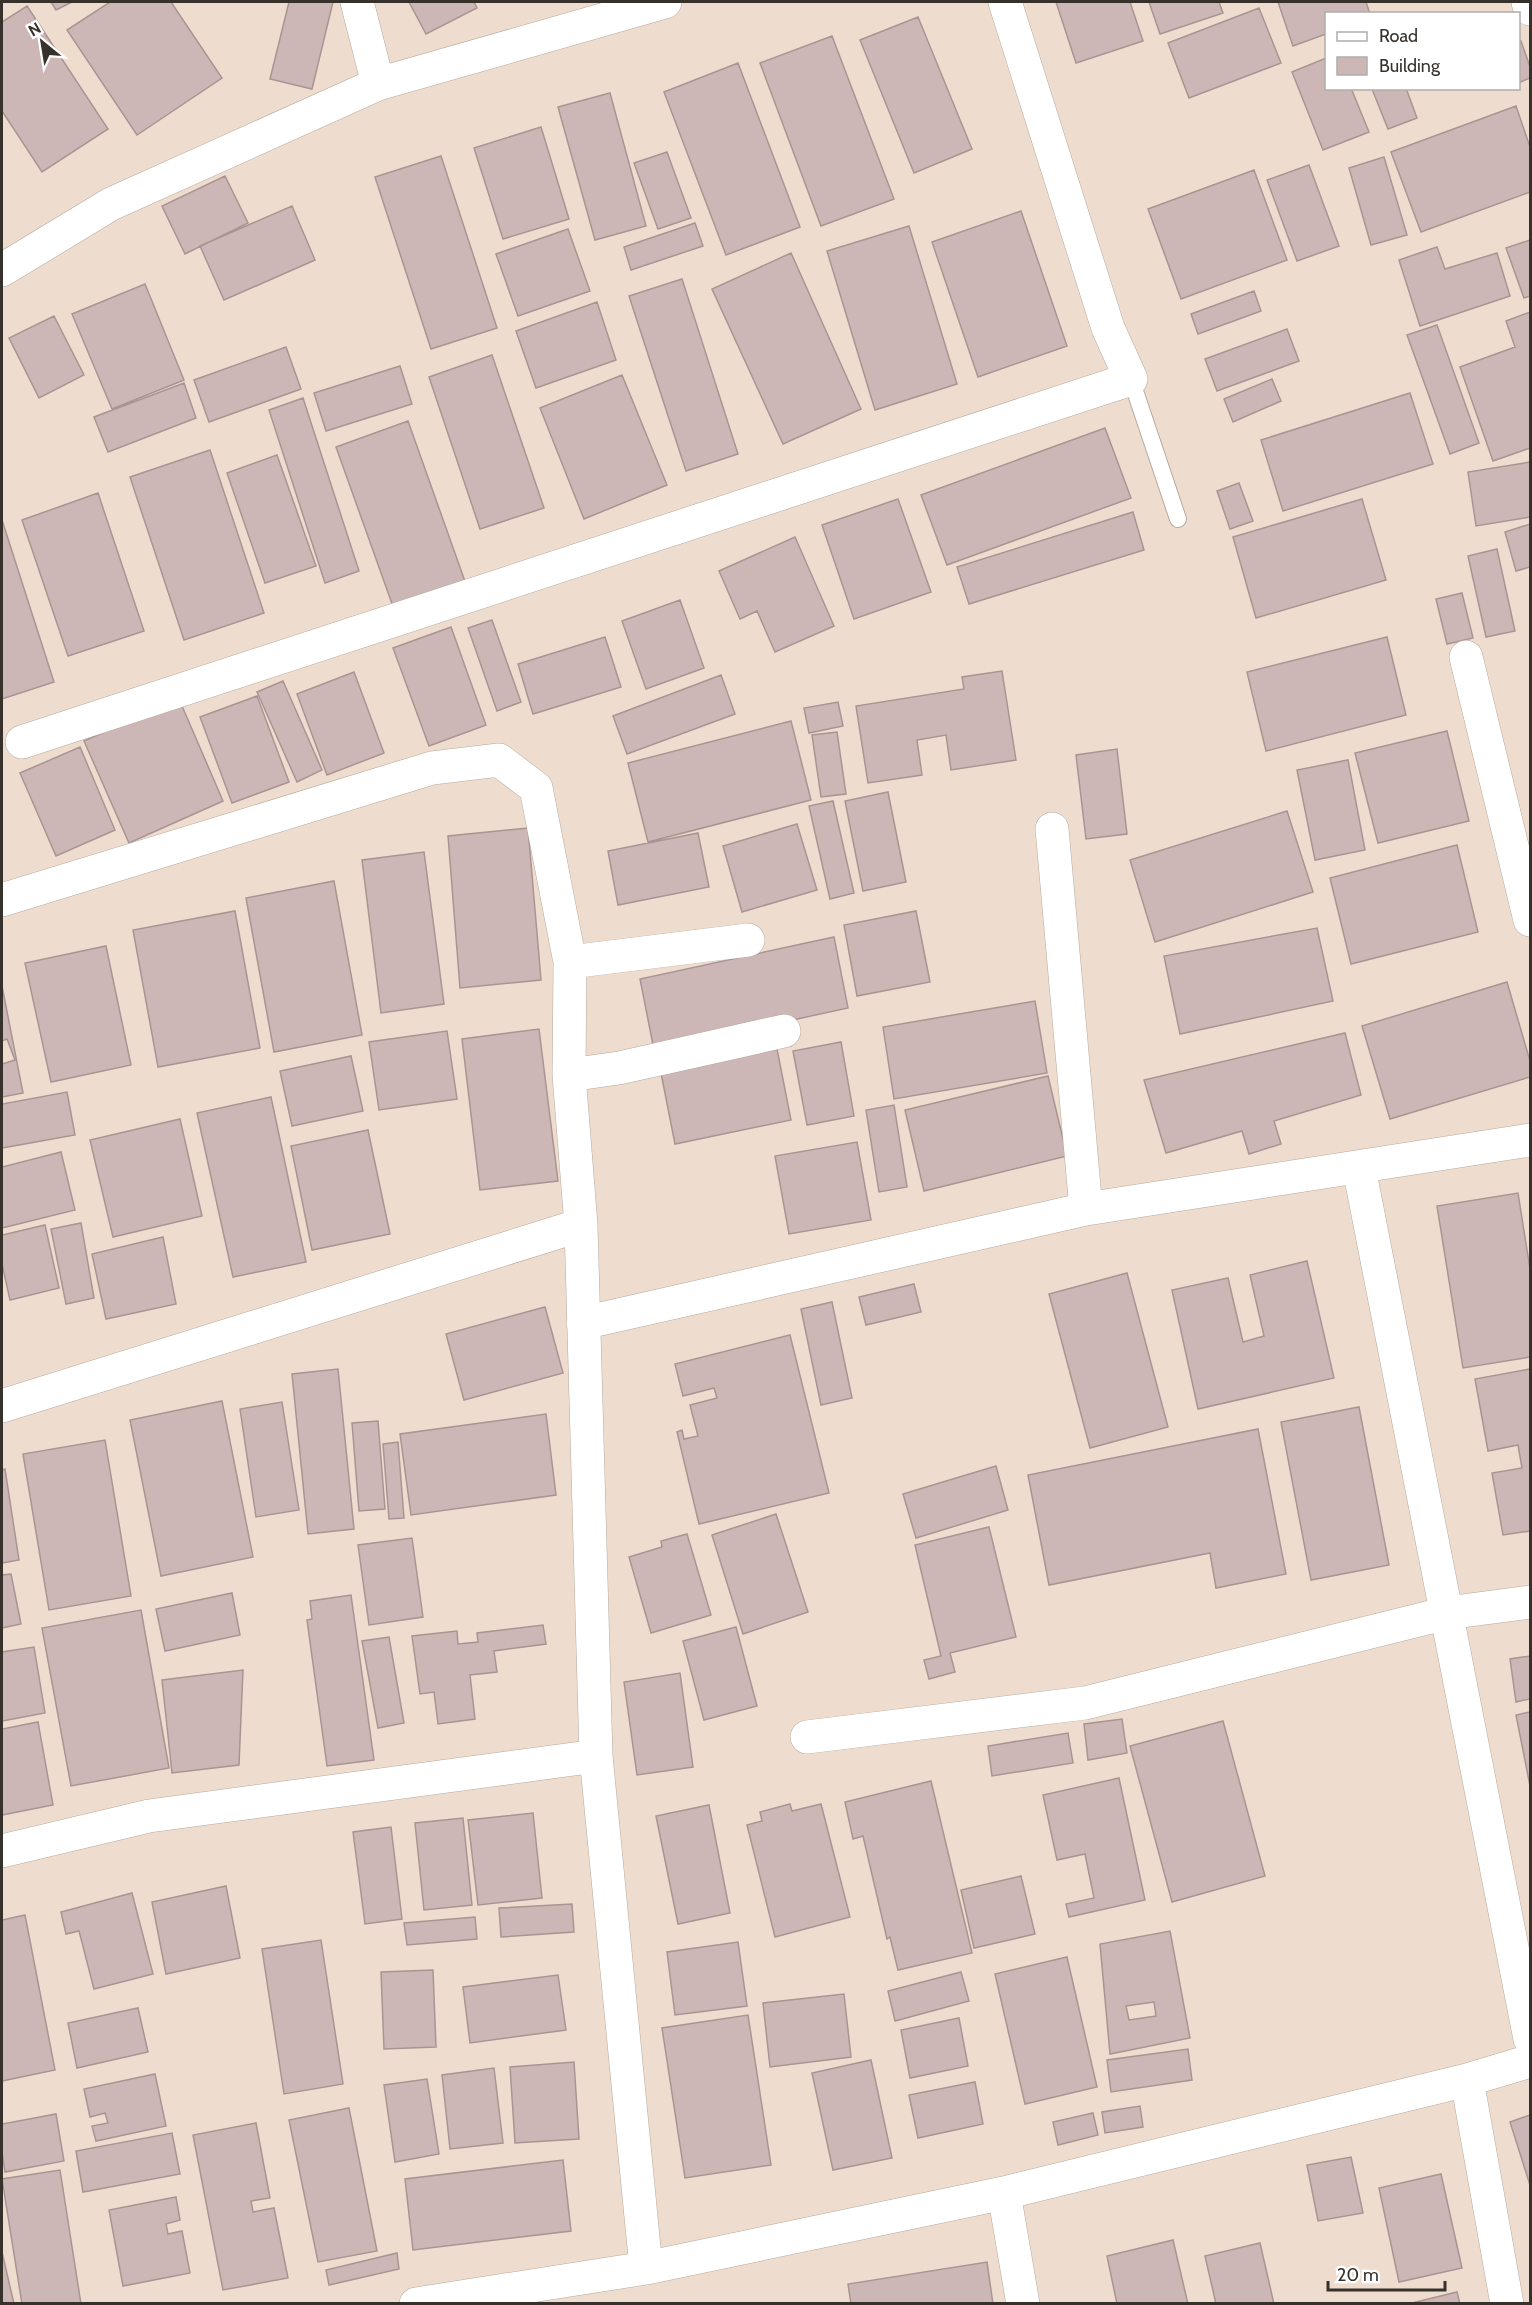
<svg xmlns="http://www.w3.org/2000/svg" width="1532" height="2305" font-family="Cabin,sans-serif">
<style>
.building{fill:#cdb7b6;stroke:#aa9493;stroke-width:1.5;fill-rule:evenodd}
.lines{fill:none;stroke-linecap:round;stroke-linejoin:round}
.service-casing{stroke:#b8a99c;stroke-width:18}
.minor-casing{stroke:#b8a99c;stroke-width:34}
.service{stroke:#fff;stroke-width:16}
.minor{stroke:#fff;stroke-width:33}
</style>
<rect width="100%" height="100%" fill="#eeddcf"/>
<!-- building -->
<path class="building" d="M 51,2 L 72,2 L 56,10 Z
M 110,2 L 171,2 L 222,78 L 137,135 L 67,30 Z
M 289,2 L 333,2 L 312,89 L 270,79 Z
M 409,2 L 474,2 L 477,8 L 426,34 Z
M 1056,2 L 1130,2 L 1143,41 L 1076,63 Z
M 1149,2 L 1219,2 L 1223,13 L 1160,34 Z
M 1278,2 L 1366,2 L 1370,14 L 1326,14 L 1326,34 L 1293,46 Z
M 27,6 L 108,129 L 42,172 L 2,111 L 2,22 Z
M 1259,8 L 1281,63 L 1189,98 L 1168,43 Z
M 918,17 L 972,149 L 914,173 L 860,40 Z
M 832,36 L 894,199 L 821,226 L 760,63 Z
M 1521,41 L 1530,67 L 1530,78 L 1518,83 L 1518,42 Z
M 1326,58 L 1326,88 L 1351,88 L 1369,132 L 1323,150 L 1292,72 Z
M 738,63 L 800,227 L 726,255 L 664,92 Z
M 1406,88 L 1417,118 L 1388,129 L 1372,89 Z
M 610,93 L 646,226 L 595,240 L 558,107 Z
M 1516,106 L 1530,147 L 1530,192 L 1421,232 L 1391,152 Z
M 541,127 L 569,219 L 503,239 L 474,148 Z
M 667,152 L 691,218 L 658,229 L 634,163 Z
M 441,156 L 497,328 L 431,349 L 375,177 Z
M 1384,157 L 1407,235 L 1371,245 L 1349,168 Z
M 1309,165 L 1339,246 L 1297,261 L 1267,180 Z
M 1254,170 L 1287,260 L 1181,299 L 1148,209 Z
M 225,176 L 248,223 L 185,254 L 162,206 Z
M 292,206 L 315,260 L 224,300 L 200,246 Z
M 1021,211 L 1067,346 L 978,377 L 932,242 Z
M 695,223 L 703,246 L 631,270 L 624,247 Z
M 909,226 L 957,384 L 875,410 L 827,251 Z
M 568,229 L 590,291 L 518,316 L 496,254 Z
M 1530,240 L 1530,296 L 1524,298 L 1506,248 Z
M 1437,247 L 1445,269 L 1497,253 L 1510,296 L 1420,326 L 1399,260 Z
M 791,253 L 861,409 L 783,444 L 712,289 Z
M 682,279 L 738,454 L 686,471 L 629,296 Z
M 145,284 L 184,380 L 112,409 L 72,314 Z
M 1254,291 L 1261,311 L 1198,334 L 1191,314 Z
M 597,302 L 616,360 L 536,388 L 516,331 Z
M 1530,312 L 1530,448 L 1493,461 L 1460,367 L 1515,347 L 1506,321 Z
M 54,316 L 84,375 L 39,398 L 9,338 Z
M 1437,325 L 1479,443 L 1450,454 L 1407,335 Z
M 1287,329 L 1299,361 L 1217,391 L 1205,359 Z
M 286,347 L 301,389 L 209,422 L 194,380 Z
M 492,355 L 544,508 L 480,529 L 429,377 Z
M 400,366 L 412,404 L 326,431 L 314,393 Z
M 622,375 L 667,485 L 584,519 L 540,408 Z
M 1272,379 L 1281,401 L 1233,422 L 1224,399 Z
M 184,383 L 196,418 L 108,452 L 94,417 Z
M 1410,393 L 1433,464 L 1283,511 L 1261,440 Z
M 303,398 L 359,571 L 325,583 L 269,410 Z
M 408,421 L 467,587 L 395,612 L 336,447 Z
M 1105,428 L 1131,498 L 947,565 L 921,495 Z
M 210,450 L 264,613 L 184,640 L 130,477 Z
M 277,455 L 316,566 L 265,583 L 227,473 Z
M 1530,462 L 1530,517 L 1476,526 L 1468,472 Z
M 1239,483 L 1253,521 L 1230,529 L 1217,491 Z
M 98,493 L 144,631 L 68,656 L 22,520 Z
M 898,499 L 931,592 L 854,619 L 822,525 Z
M 1362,499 L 1386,580 L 1256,618 L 1233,537 Z
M 1133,512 L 1144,550 L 969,604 L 957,567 Z
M 2,520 L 54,682 L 2,699 Z
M 1530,524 L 1530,567 L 1516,571 L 1505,532 Z
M 795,537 L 834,626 L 775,652 L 757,611 L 740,619 L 719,571 Z
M 1497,549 L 1515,631 L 1486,637 L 1468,556 Z
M 1462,593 L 1473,638 L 1447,644 L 1436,599 Z
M 680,600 L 704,668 L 646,689 L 622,621 Z
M 492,620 L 521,702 L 497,711 L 468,628 Z
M 451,627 L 486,725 L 429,746 L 393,648 Z
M 605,637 L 621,687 L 533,714 L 518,664 Z
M 1387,637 L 1406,715 L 1266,751 L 1247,672 Z
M 1002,671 L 1016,760 L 951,770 L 946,735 L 917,740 L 922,775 L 868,783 L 856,706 L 964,689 L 962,677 Z
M 354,672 L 384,753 L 327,775 L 297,694 Z
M 721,675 L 735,714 L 627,754 L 613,716 Z
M 283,681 L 322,770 L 297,782 L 257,692 Z
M 257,696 L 289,782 L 232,803 L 200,717 Z
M 179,699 L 223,801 L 129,843 L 84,741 Z
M 838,702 L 843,726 L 809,733 L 804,708 Z
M 791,721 L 811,800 L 648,842 L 628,763 Z
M 1447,731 L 1469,821 L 1378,843 L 1355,753 Z
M 837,732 L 846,794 L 821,797 L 812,735 Z
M 80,747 L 115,830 L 56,856 L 20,773 Z
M 1117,749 L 1127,834 L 1086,839 L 1076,755 Z
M 1348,760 L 1365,850 L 1315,860 L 1297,770 Z
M 888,792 L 906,882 L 863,891 L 845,801 Z
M 833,801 L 854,893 L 830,899 L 809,806 Z
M 1287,811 L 1313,892 L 1155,942 L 1130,860 Z
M 797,824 L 817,890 L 742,912 L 723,846 Z
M 528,828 L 541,980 L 460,988 L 448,836 Z
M 698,833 L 709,887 L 618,905 L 608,851 Z
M 1457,845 L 1478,932 L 1351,964 L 1330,878 Z
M 424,852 L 444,1004 L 381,1013 L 362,860 Z
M 334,881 L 362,1035 L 274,1052 L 246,898 Z
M 235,911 L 260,1048 L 158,1067 L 133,930 Z
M 916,911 L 930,982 L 857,996 L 844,925 Z
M 1317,928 L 1333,1001 L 1180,1034 L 1164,956 Z
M 834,937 L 848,1008 L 654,1050 L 640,979 Z
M 106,946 L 131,1065 L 51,1082 L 25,963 Z
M 1507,982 L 1530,1061 L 1530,1077 L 1390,1119 L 1362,1026 Z
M 2,986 L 23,1093 L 2,1097 L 2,1064 L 15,1060 L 7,1039 L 2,1041 Z
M 1035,1001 L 1047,1073 L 894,1099 L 883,1027 Z
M 539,1029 L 558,1181 L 480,1190 L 462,1039 Z
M 447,1031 L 457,1099 L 379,1110 L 369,1042 Z
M 1345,1033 L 1361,1095 L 1274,1121 L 1281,1144 L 1249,1154 L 1242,1131 L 1166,1153 L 1144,1080 Z
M 841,1042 L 854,1116 L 807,1125 L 793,1051 Z
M 777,1049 L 791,1120 L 675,1144 L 661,1073 Z
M 351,1056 L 363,1111 L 292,1126 L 280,1071 Z
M 1048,1076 L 1067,1156 L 924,1191 L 905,1110 Z
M 67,1092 L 75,1135 L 2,1148 L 2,1104 Z
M 271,1097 L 306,1262 L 233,1277 L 197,1113 Z
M 894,1105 L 907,1187 L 879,1192 L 866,1110 Z
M 180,1119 L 202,1216 L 113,1237 L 90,1140 Z
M 368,1130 L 390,1234 L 312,1250 L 291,1146 Z
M 857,1142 L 871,1220 L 789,1234 L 775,1156 Z
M 61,1152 L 75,1210 L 2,1228 L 2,1167 Z
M 1518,1193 L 1530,1269 L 1530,1357 L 1463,1368 L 1437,1206 Z
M 81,1223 L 94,1298 L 66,1304 L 51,1229 Z
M 45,1225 L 59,1288 L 10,1300 L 2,1264 L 2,1235 Z
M 163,1237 L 176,1304 L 106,1319 L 92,1254 Z
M 1307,1261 L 1334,1378 L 1198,1409 L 1172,1290 L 1228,1278 L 1243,1342 L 1264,1336 L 1250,1275 Z
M 1127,1273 L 1168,1427 L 1090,1448 L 1049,1294 Z
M 914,1284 L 921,1312 L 866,1325 L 859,1297 Z
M 832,1302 L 852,1398 L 821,1405 L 801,1309 Z
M 545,1307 L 563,1373 L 464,1400 L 446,1334 Z
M 790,1335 L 829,1493 L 699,1524 L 677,1432 L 682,1430 L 684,1439 L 698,1436 L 690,1405 L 717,1398 L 714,1388 L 683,1396 L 675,1364 Z
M 338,1369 L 354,1529 L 308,1534 L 292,1374 Z
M 1530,1369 L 1530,1531 L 1503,1535 L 1492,1473 L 1522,1468 L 1518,1445 L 1488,1451 L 1475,1379 Z
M 222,1401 L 253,1557 L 161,1576 L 130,1420 Z
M 282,1402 L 299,1510 L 256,1517 L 240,1409 Z
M 1359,1407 L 1389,1565 L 1311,1580 L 1281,1422 Z
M 546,1414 L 556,1495 L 411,1515 L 400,1434 Z
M 378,1421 L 385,1509 L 359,1511 L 352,1423 Z
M 1258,1429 L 1286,1574 L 1216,1588 L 1210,1553 L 1049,1585 L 1028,1475 Z
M 105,1440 L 131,1596 L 49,1610 L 23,1454 Z
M 398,1442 L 404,1518 L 389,1519 L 383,1444 Z
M 996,1466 L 1008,1510 L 916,1538 L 903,1494 Z
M 5,1469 L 19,1560 L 2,1563 L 2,1470 Z
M 776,1514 L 808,1612 L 743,1634 L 712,1535 Z
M 989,1527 L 1016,1637 L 950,1653 L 955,1672 L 929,1679 L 924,1660 L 941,1656 L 915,1545 Z
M 687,1534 L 711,1615 L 651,1633 L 629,1557 L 662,1547 L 661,1541 Z
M 412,1538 L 423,1617 L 369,1625 L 358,1545 Z
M 11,1574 L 21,1624 L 2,1628 L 2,1575 Z
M 232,1593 L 240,1635 L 165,1651 L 156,1609 Z
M 351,1595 L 374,1760 L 327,1766 L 307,1620 L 312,1619 L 310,1601 Z
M 141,1610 L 169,1768 L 71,1786 L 42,1628 Z
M 543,1625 L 546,1644 L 494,1651 L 497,1672 L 470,1675 L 475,1719 L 438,1724 L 434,1692 L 420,1694 L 412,1636 L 457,1631 L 458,1644 L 478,1642 L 477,1633 Z
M 736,1627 L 757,1706 L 704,1720 L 683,1641 Z
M 389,1637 L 404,1723 L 378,1728 L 362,1641 Z
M 34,1647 L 45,1713 L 2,1721 L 2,1652 Z
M 1530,1656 L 1530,1699 L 1516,1702 L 1510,1659 Z
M 243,1670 L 239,1765 L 172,1773 L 162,1680 Z
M 680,1673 L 693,1767 L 637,1775 L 624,1682 Z
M 1530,1712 L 1530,1786 L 1516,1715 Z
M 1122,1719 L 1127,1753 L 1088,1760 L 1084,1724 Z
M 1223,1721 L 1265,1876 L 1172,1902 L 1130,1746 Z
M 38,1722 L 53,1805 L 2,1815 L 2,1729 Z
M 1068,1733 L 1073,1763 L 992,1776 L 988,1746 Z
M 1119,1778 L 1145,1900 L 1069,1917 L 1066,1904 L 1094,1898 L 1085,1854 L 1057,1860 L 1043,1795 Z
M 931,1781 L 972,1953 L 898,1970 L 890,1937 L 887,1939 L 863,1836 L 853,1839 L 845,1802 Z
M 790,1804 L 792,1811 L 821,1804 L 850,1917 L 775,1937 L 747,1825 L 762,1821 L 760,1812 Z
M 709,1805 L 730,1913 L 678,1924 L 656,1816 Z
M 533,1813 L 542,1898 L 478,1905 L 468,1820 Z
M 463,1818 L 472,1905 L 424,1910 L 415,1823 Z
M 391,1827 L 402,1919 L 365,1924 L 353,1832 Z
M 1021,1876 L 1035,1934 L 974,1948 L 961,1890 Z
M 226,1886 L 240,1958 L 166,1974 L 152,1902 Z
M 132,1893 L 153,1974 L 94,1989 L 79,1931 L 66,1934 L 61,1912 Z
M 572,1904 L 574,1932 L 501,1937 L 499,1908 Z
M 25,1915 L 55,2070 L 2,2081 L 2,1920 Z
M 475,1917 L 477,1939 L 407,1945 L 404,1923 Z
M 1170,1931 L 1190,2038 L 1110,2054 L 1100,1944 ZM 1154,2002 L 1156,2016 L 1129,2020 L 1126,2006 Z
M 321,1940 L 343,2084 L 284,2094 L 262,1949 Z
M 738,1942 L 747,2006 L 675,2015 L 667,1952 Z
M 1067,1957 L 1097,2087 L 1025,2104 L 995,1974 Z
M 433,1970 L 436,2047 L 384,2049 L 381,1972 Z
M 961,1972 L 969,2001 L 895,2021 L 888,1991 Z
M 558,1975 L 566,2030 L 470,2043 L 463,1987 Z
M 844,1994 L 851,2057 L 770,2067 L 763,2003 Z
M 138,2008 L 148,2052 L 77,2068 L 68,2023 Z
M 748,2015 L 771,2165 L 685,2178 L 662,2028 Z
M 959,2018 L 968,2066 L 910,2078 L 901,2030 Z
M 1188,2049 L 1192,2080 L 1111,2092 L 1107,2060 Z
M 871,2060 L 892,2158 L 833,2170 L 812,2073 Z
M 574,2062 L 579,2139 L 515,2143 L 510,2067 Z
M 494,2068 L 503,2143 L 450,2149 L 442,2075 Z
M 155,2074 L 166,2126 L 96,2141 L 92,2126 L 108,2123 L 105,2113 L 90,2117 L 84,2089 Z
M 427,2079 L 439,2154 L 395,2162 L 384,2085 Z
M 975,2082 L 983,2124 L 918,2138 L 909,2095 Z
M 1140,2106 L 1143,2127 L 1105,2133 L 1102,2112 Z
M 349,2108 L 377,2251 L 318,2262 L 289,2120 Z
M 1093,2113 L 1098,2135 L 1058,2145 L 1053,2122 Z
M 56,2114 L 64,2161 L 5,2172 L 2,2152 L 2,2124 Z
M 1530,2115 L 1530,2185 L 1510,2122 Z
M 256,2123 L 270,2198 L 251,2201 L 253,2212 L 274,2208 L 288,2278 L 223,2290 L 193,2135 Z
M 172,2133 L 180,2174 L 83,2192 L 76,2151 Z
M 1351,2157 L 1363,2213 L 1318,2221 L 1307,2165 Z
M 563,2160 L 571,2231 L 413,2250 L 405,2179 Z
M 60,2170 L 81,2304 L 22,2304 L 2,2179 Z
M 1441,2174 L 1462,2268 L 1399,2282 L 1379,2188 Z
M 176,2197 L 180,2220 L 166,2224 L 168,2234 L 182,2231 L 190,2273 L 123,2286 L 109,2210 Z
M 1173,2240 L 1188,2304 L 1117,2304 L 1107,2256 Z
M 1260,2243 L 1274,2304 L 1216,2304 L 1205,2256 Z
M 2,2252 L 14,2304 L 2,2304 Z
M 397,2253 L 399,2269 L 329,2285 L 326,2270 Z
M 987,2262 L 993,2304 L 851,2304 L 848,2284 Z
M 1457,2292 L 1460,2304 L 1408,2304 Z"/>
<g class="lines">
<defs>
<path id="service" d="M 1131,379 L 1178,519"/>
<path id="minor" d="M 357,2 L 378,84
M 1528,2 L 1530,9
M 2,270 L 111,204 L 378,84 L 665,2
M 1466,657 L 1530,920
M 22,742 L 1131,379 L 1108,328 L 1005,2
M 1052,829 L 1086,1209
M 2,900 L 432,768 L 499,760 L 536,788 L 570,962 L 569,1075 L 581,1225 L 596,1756 L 646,2268
M 570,962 L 748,940
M 569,1075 L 619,1068 L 784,1031
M 1359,1168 L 1530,2039
M 583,1323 L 1086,1209 L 1530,1140
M 2,1406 L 581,1225
M 807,1737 L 1085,1703 L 1447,1613 L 1530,1602
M 2,1851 L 149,1816 L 596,1756
M 1467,2080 L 1507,2304
M 1004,2193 L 1023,2304
M 416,2304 L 646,2268 L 1004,2193 L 1467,2080 L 1530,2061"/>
</defs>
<!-- service casing -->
<use href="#service" class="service-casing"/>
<!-- minor casing -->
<use href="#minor" class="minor-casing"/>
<!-- service -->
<use href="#service" class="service"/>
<!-- minor -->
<use href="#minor" class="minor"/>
</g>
<!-- border -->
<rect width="1532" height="2305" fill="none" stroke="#37312c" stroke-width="6"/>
<!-- legend -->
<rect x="1325" y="12" width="195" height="78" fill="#ffffff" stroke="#afadab" stroke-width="1.5"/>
<rect x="1337" y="32" width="30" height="9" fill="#ffffff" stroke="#afadab" stroke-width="1.5"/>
<text x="1379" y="42" font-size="18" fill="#37312c">Road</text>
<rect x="1337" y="57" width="30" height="18" fill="#cdb7b6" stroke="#afadab" stroke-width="1.5"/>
<text x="1379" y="72" font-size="18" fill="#37312c">Building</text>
<!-- north arrow -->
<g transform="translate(42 42) rotate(330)" stroke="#ffffff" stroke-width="4.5" paint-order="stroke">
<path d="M0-4.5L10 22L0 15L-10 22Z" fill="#37312c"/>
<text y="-9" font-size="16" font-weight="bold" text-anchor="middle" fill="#37312c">N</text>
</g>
<!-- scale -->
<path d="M1328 2281v9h117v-9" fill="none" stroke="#37312c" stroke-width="3"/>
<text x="1337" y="2281" font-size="18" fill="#37312c" stroke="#ffffff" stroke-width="4.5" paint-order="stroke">20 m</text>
</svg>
